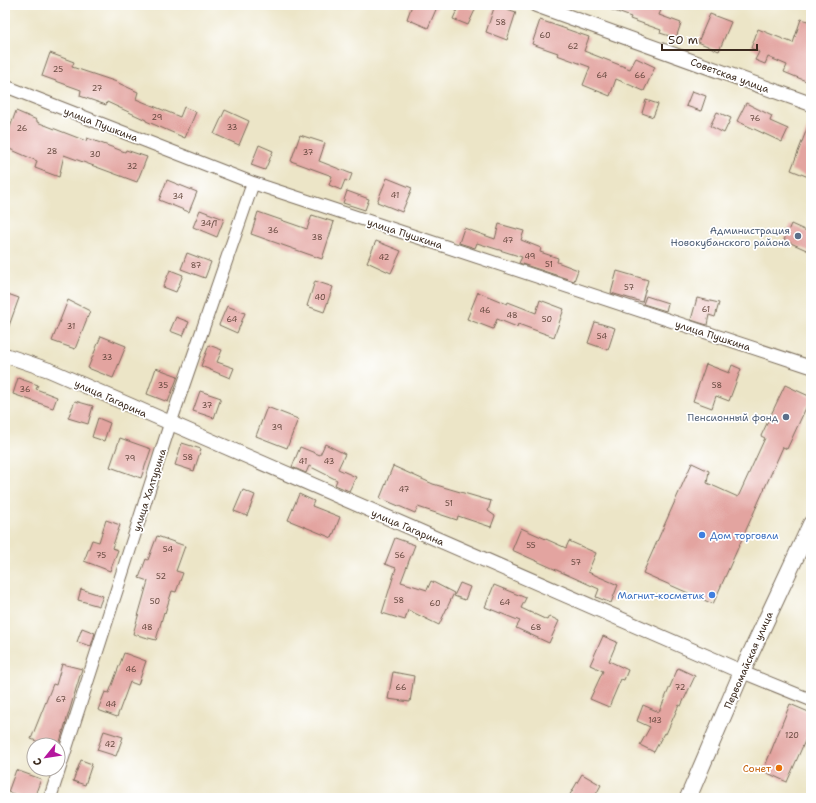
<svg xmlns="http://www.w3.org/2000/svg" width="816" height="803" font-family="'Shantell Sans',sans-serif">
<style>
.building{fill:#e3a4a0}
.lines{fill:none;stroke-linecap:round;stroke-linejoin:round}
.minor-casing{stroke:#796b59;stroke-width:14}
.tertiary-casing{stroke:#796b59;stroke-width:16}
.secondary-casing{stroke:#796b59;stroke-width:18}
.minor{stroke:#fff;stroke-width:12}
.tertiary{stroke:#fff;stroke-width:14}
.secondary{stroke:#fff;stroke-width:16}
.service-dot{fill:#5c6f8a;stroke:#fff;stroke-width:1.5}
.shop-dot{fill:#3f7fe0;stroke:#fff;stroke-width:1.5}
.food-dot{fill:#e8710a;stroke:#fff;stroke-width:1.5}
.labels{text-anchor:middle;stroke-width:3.5;stroke-linejoin:round;paint-order:stroke}
.number-label{font-size:8px;fill:#65483e}
.street-label{font-size:10px;fill:#3b2a1e;stroke:#fff}
.service-label{font-size:10px;fill:#4e5e75;stroke:#fff;text-anchor:end}
.shop-label{font-size:10px;fill:#366cbe;stroke:#fff;text-anchor:start}
.food-label{font-size:10px;fill:#c56008;stroke:#fff;text-anchor:end}
</style>
<rect width="100%" height="100%" fill="#fff"/>
<filter id="ink" filterUnits="userSpaceOnUse"><feTurbulence type="fractalNoise" baseFrequency=".025" numOctaves="2"/><feDisplacementMap in="SourceGraphic" scale="8" xChannelSelector="R" yChannelSelector="G"/><feConvolveMatrix kernelMatrix="1 2 1 2 8 2 1 2 1" color-interpolation-filters="sRGB"/></filter>
<filter id="wash" filterUnits="userSpaceOnUse"><feTurbulence type="fractalNoise" baseFrequency=".012" numOctaves="4" result="noise"/><feDisplacementMap in="SourceGraphic" scale="16" xChannelSelector="R" yChannelSelector="G"/><feGaussianBlur stdDeviation="0.9" result="paint"/><feColorMatrix in="noise" values="0 0 0 0 0 0 0 0 0 0 0 0 0 0 0 0 0 1.4 0 .05"/><feComposite in="paint" operator="in"/></filter>
<g filter="url(#wash)">
<rect width="100%" height="100%" fill="#ece5c7"/>
<g id="blocks">
<!-- building -->
<path class="building" d="M 412,5 L 438,5 L 428,28 L 407,19 Z
M 459,5 L 463,5 L 475,10 L 468,25 L 453,19 Z
M 495,5 L 516,12 L 507,40 L 486,32 Z
M 601,5 L 663,5 L 659,15 L 681,23 L 676,38 L 660,33 L 661,30 L 630,19 L 631,17 L 601,6 Z
M 710,14 L 731,22 L 719,51 L 698,42 Z
M 801,19 L 811,22 L 811,67 L 806,81 L 784,72 L 787,65 L 768,57 L 765,64 L 755,60 L 759,52 L 751,48 L 758,29 L 793,43 Z
M 540,20 L 589,37 L 584,51 L 630,69 L 636,58 L 655,67 L 644,91 L 616,79 L 610,96 L 583,85 L 590,67 L 557,55 L 558,53 L 532,44 Z
M 50,53 L 74,62 L 72,67 L 114,81 L 138,92 L 136,99 L 180,117 L 184,107 L 196,112 L 185,138 L 146,121 L 146,120 L 107,102 L 106,105 L 80,96 L 81,90 L 42,76 Z
M 692,91 L 706,96 L 701,111 L 686,106 Z
M 646,100 L 658,104 L 653,117 L 642,113 Z
M 746,103 L 772,116 L 770,121 L 788,129 L 782,142 L 737,121 Z
M 225,110 L 249,121 L 239,145 L 214,134 Z
M 16,111 L 37,120 L 37,122 L 86,141 L 87,138 L 125,152 L 126,150 L 147,157 L 137,182 L 64,155 L 59,177 L 35,168 L 37,161 L 5,147 L 5,141 Z
M 717,112 L 731,118 L 724,133 L 710,126 Z
M 810,121 L 811,121 L 811,178 L 791,170 Z
M 300,135 L 325,143 L 319,161 L 352,174 L 349,182 L 345,180 L 341,190 L 329,185 L 332,176 L 291,161 Z
M 259,145 L 273,151 L 265,170 L 251,165 Z
M 387,178 L 412,188 L 402,212 L 377,202 Z
M 167,180 L 197,192 L 189,212 L 159,200 Z
M 347,191 L 369,199 L 365,210 L 343,203 Z
M 200,210 L 224,219 L 217,237 L 193,227 Z
M 258,212 L 307,229 L 312,215 L 334,222 L 322,259 L 251,234 Z
M 499,224 L 524,231 L 521,240 L 541,248 L 540,252 L 558,258 L 557,262 L 578,270 L 574,281 L 519,263 L 522,257 L 477,243 L 475,248 L 459,243 L 464,228 L 495,239 Z
M 791,224 L 811,233 L 811,252 L 784,240 Z
M 376,241 L 401,251 L 391,273 L 367,262 Z
M 187,253 L 211,262 L 205,278 L 181,269 Z
M 170,270 L 183,275 L 176,292 L 163,287 Z
M 617,271 L 648,280 L 642,302 L 611,293 Z
M 315,281 L 333,287 L 324,312 L 307,306 Z
M 478,292 L 507,304 L 508,302 L 536,313 L 540,300 L 564,309 L 554,337 L 518,324 L 517,327 L 497,319 L 493,329 L 467,319 Z
M 5,293 L 19,298 L 6,334 L 5,334 Z
M 646,296 L 668,303 L 666,311 L 643,304 Z
M 697,298 L 719,303 L 715,317 L 709,315 L 707,325 L 691,320 Z
M 68,300 L 90,311 L 75,349 L 52,341 Z
M 227,306 L 245,313 L 237,333 L 219,325 Z
M 176,317 L 189,322 L 183,336 L 170,331 Z
M 595,322 L 615,328 L 608,350 L 588,343 Z
M 101,336 L 126,346 L 113,378 L 88,368 Z
M 209,345 L 222,350 L 217,362 L 234,368 L 230,378 L 201,366 Z
M 706,364 L 729,373 L 732,365 L 741,369 L 729,401 L 716,396 L 712,408 L 693,401 Z
M 156,368 L 178,376 L 168,402 L 147,394 Z
M 18,378 L 38,385 L 36,389 L 57,397 L 53,408 L 13,394 Z
M 785,385 L 811,397 L 787,449 L 783,447 L 713,604 L 643,573 L 692,463 L 709,471 L 707,483 L 738,497 L 765,438 L 761,436 Z
M 200,391 L 221,398 L 214,418 L 193,411 Z
M 75,401 L 93,406 L 88,424 L 68,418 Z
M 267,407 L 298,419 L 287,448 L 256,436 Z
M 98,418 L 110,423 L 104,441 L 92,437 Z
M 120,438 L 151,449 L 141,478 L 110,467 Z
M 182,443 L 201,449 L 194,471 L 175,465 Z
M 325,444 L 345,454 L 338,469 L 356,477 L 349,491 L 335,485 L 337,480 L 309,466 L 306,473 L 292,467 L 300,447 L 320,455 Z
M 393,466 L 433,484 L 491,501 L 488,511 L 495,516 L 491,527 L 458,516 L 457,520 L 418,507 L 415,513 L 380,498 Z
M 243,490 L 255,495 L 247,516 L 234,511 Z
M 299,494 L 314,501 L 312,506 L 340,517 L 332,538 L 288,520 Z
M 106,520 L 120,525 L 112,548 L 118,550 L 110,571 L 84,561 L 92,540 L 99,542 Z
M 521,528 L 566,548 L 569,541 L 596,553 L 588,572 L 618,585 L 611,603 L 596,597 L 599,589 L 512,550 Z
M 157,536 L 185,546 L 176,571 L 183,573 L 176,592 L 172,591 L 165,613 L 164,612 L 156,640 L 133,634 L 148,581 L 139,578 L 146,559 L 148,560 Z
M 395,538 L 415,545 L 401,582 L 427,590 L 431,581 L 454,593 L 439,625 L 408,610 L 405,620 L 382,613 L 396,568 L 385,564 Z
M 460,583 L 470,587 L 465,600 L 454,596 Z
M 494,585 L 526,598 L 521,608 L 547,620 L 549,616 L 559,621 L 549,643 L 516,628 L 520,621 L 485,607 Z
M 81,589 L 103,596 L 99,606 L 78,600 Z
M 82,628 L 95,633 L 91,646 L 77,642 Z
M 603,636 L 617,642 L 609,661 L 628,670 L 624,680 L 621,679 L 609,707 L 590,699 L 603,671 L 590,665 Z
M 124,653 L 146,661 L 138,685 L 130,682 L 117,717 L 98,710 L 105,692 L 109,693 Z
M 62,664 L 82,669 L 59,745 L 47,745 L 31,739 L 53,684 L 56,685 Z
M 678,668 L 695,676 L 681,706 L 679,705 L 666,734 L 664,733 L 654,752 L 640,745 L 650,727 L 637,721 L 643,705 L 659,712 Z
M 393,672 L 414,676 L 410,702 L 388,699 Z
M 790,704 L 811,713 L 811,736 L 808,734 L 787,782 L 763,771 Z
M 104,731 L 123,737 L 116,756 L 97,750 Z
M 81,760 L 92,764 L 85,785 L 73,781 Z
M 16,770 L 41,779 L 34,798 L 24,798 L 8,792 Z
M 582,774 L 601,785 L 594,798 L 568,798 Z"/>
</g>
</g>
<g filter="url(#ink)">
<use href="#blocks" fill-opacity="0" stroke="#796b59" stroke-width="1"/>
<g class="lines">
<defs>
<path id="minor" d="M 5,86 L 253,183 L 811,367
M 742,672 L 811,700
M 50,798 L 170,424 L 253,183"/>
<path id="tertiary" d="M 536,5 L 811,104
M 5,355 L 49,370 L 742,672"/>
<path id="secondary" d="M 688,798 L 742,672 L 811,524"/>
</defs>
<!-- minor casing -->
<use href="#minor" class="minor-casing"/>
<!-- tertiary casing -->
<use href="#tertiary" class="tertiary-casing"/>
<!-- secondary casing -->
<use href="#secondary" class="secondary-casing"/>
<!-- minor -->
<use href="#minor" class="minor"/>
<!-- tertiary -->
<use href="#tertiary" class="tertiary"/>
<!-- secondary -->
<use href="#secondary" class="secondary"/>
</g>
</g>
<!-- markers -->
<g class="service-dot">
<circle cx="798" cy="236" r="4"/>
<circle cx="786" cy="417" r="4"/>
</g>
<g class="shop-dot">
<circle cx="702" cy="535" r="4"/>
<circle cx="712" cy="595" r="4"/>
</g>
<circle class="food-dot" cx="779" cy="768" r="4"/>
<g class="labels">
<!-- number labels -->
<g class="number-label">
<text x="501" y="25">58</text>
<text x="545" y="38">60</text>
<text x="573" y="49">62</text>
<text x="58" y="72">25</text>
<text x="602" y="78">64</text>
<text x="640" y="78">66</text>
<text x="97" y="91">27</text>
<text x="157" y="120">29</text>
<text x="755" y="121">76</text>
<text x="232" y="130">33</text>
<text x="22" y="131">26</text>
<text x="52" y="154">28</text>
<text x="308" y="155">37</text>
<text x="95" y="157">30</text>
<text x="132" y="169">32</text>
<text x="395" y="198">41</text>
<text x="178" y="199">34</text>
<text x="209" y="226">34/1</text>
<text x="273" y="233">36</text>
<text x="317" y="240">38</text>
<text x="508" y="243">47</text>
<text x="530" y="259">49</text>
<text x="384" y="260">42</text>
<text x="549" y="267">51</text>
<text x="196" y="268">87</text>
<text x="629" y="290">57</text>
<text x="320" y="300">40</text>
<text x="706" y="312">61</text>
<text x="485" y="313">46</text>
<text x="512" y="318">48</text>
<text x="232" y="322">64</text>
<text x="547" y="322">50</text>
<text x="71" y="329">31</text>
<text x="602" y="339">54</text>
<text x="107" y="360">33</text>
<text x="163" y="388">35</text>
<text x="717" y="388">58</text>
<text x="25" y="392">36</text>
<text x="207" y="408">37</text>
<text x="277" y="430">39</text>
<text x="188" y="460">58</text>
<text x="130" y="461">79</text>
<text x="303" y="464">41</text>
<text x="329" y="464">43</text>
<text x="404" y="492">47</text>
<text x="449" y="506">51</text>
<text x="531" y="548">55</text>
<text x="168" y="552">54</text>
<text x="101" y="558">75</text>
<text x="400" y="558">56</text>
<text x="576" y="565">57</text>
<text x="161" y="579">52</text>
<text x="399" y="603">58</text>
<text x="155" y="604">50</text>
<text x="505" y="605">64</text>
<text x="435" y="606">60</text>
<text x="147" y="630">48</text>
<text x="536" y="630">68</text>
<text x="131" y="672">46</text>
<text x="401" y="690">66</text>
<text x="680" y="690">72</text>
<text x="61" y="702">67</text>
<text x="111" y="707">44</text>
<text x="655" y="723">143</text>
<text x="792" y="738">120</text>
<text x="110" y="747">42</text>
</g>
<!-- street labels -->
<g class="street-label">
<text transform="translate(730 75) rotate(20)" y="4">Советская улица</text>
<text transform="translate(101 124) rotate(21)" y="4">улица Пушкина</text>
<text transform="translate(405 233) rotate(18)" y="4">улица Пушкина</text>
<text transform="translate(713 335) rotate(18)" y="4">улица Пушкина</text>
<text transform="translate(111 398) rotate(24)" y="4">улица Гагарина</text>
<text transform="translate(149 490) rotate(-72)" y="4">улица Халтурина</text>
<text transform="translate(408 527) rotate(23)" y="4">улица Гагарина</text>
<text transform="translate(748 660) rotate(-66)" y="4">Первомайская улица</text>
</g>
<!-- service labels -->
<g class="service-label">
<text x="790" y="234">Администрация<tspan x="790" dy="12">Новокубанского района</tspan></text>
<text x="778" y="421">Пенсионный фонд</text>
</g>
<!-- shop labels -->
<g class="shop-label">
<text x="710" y="539">Дом торговли</text>
<text x="704" y="599" text-anchor="end">Магнит-косметик</text>
</g>
<!-- food labels -->
<g class="food-label">
<text x="771" y="772">Сонет</text>
</g>
</g>
<!-- margin -->
<rect width="816" height="803" fill="none" stroke="#fff" stroke-width="20"/>
<!-- north arrow -->
<g transform="translate(46 757) rotate(240)"><circle r="19" fill="#ffffff" stroke="#b1aaa5"/>
<path d="M0-3L7 15L0 10L-7 15Z" fill="#b5179e"/>
<text y="-6" font-size="11" font-weight="bold" text-anchor="middle" fill="#3b2a1e">С</text>
</g>
<!-- scale -->
<path d="M662 44v6h95v-6" fill="none" stroke="#3b2a1e" stroke-width="2"/>
<text x="668" y="44" font-size="12" fill="#3b2a1e" stroke="#ffffff" stroke-width="3" paint-order="stroke">50 m</text>
</svg>
